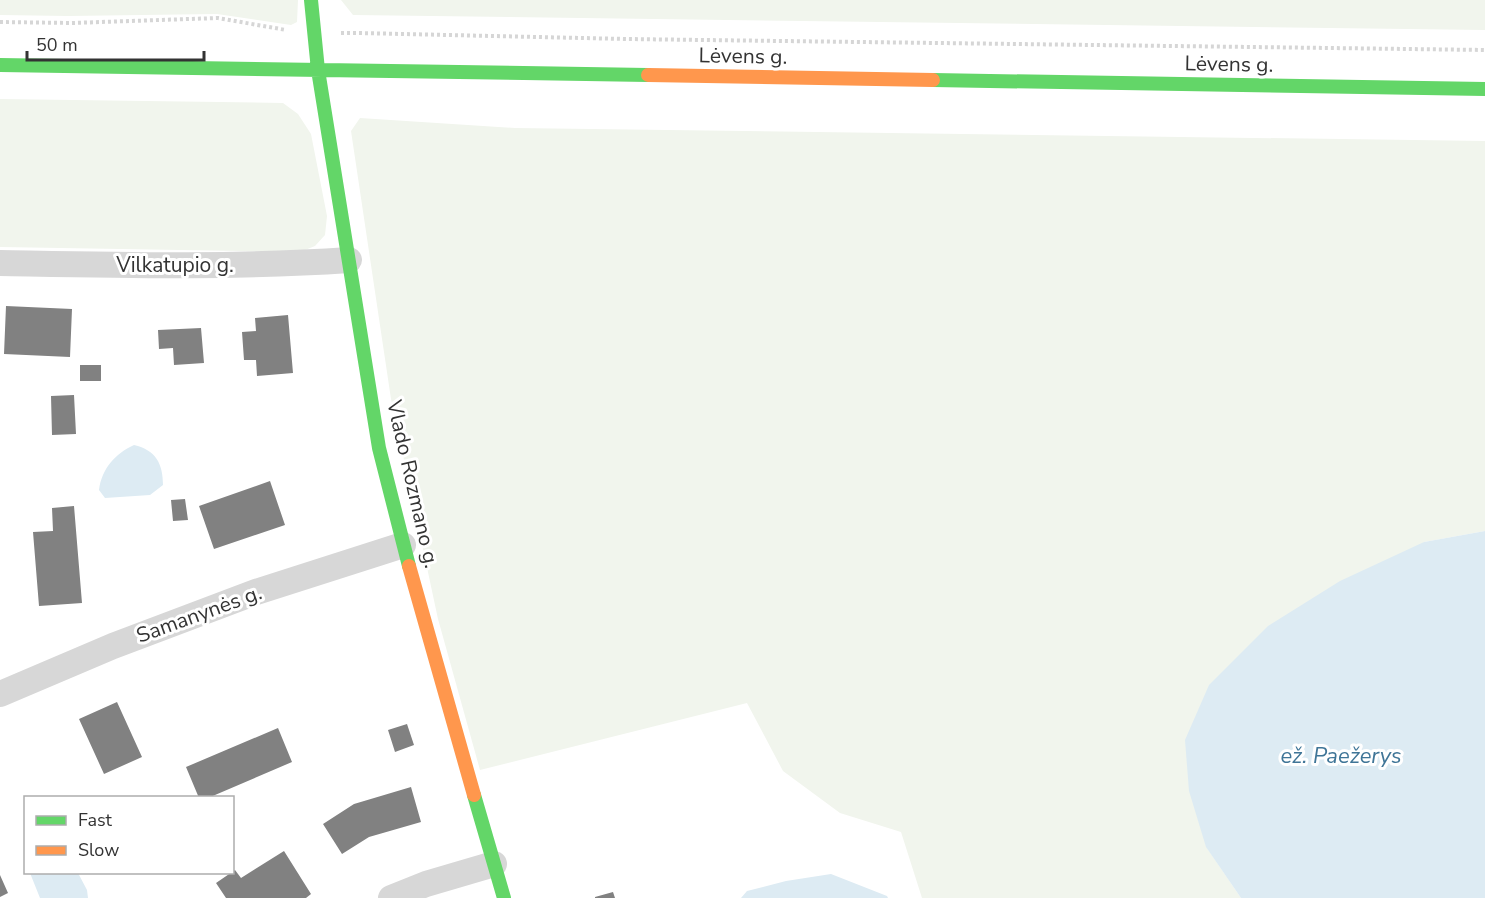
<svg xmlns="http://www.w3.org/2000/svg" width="1485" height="898" font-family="'Nunito Sans',sans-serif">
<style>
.green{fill:#f1f5ed}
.water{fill:#ddebf3}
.building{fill:#818181}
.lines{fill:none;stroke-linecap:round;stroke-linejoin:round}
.path{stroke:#d6d6d6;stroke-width:4;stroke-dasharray:3 3;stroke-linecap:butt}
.street{stroke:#d7d7d7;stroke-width:26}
.fast{stroke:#63d668;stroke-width:14}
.slow{stroke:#ff974d;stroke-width:14}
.labels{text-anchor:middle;stroke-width:6;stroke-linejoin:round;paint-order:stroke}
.street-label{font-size:21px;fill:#333;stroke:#fff}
.water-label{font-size:22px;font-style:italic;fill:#3f7597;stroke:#fff}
</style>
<rect width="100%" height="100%" fill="#fff"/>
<!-- green -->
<path class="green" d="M 0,0 L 298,0 L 297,22 L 291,25 L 217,14 L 68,16 L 0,15 Z
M 341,0 L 1485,0 L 1485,30 L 353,15 Z
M 0,99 L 283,103 L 298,114 L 311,134 L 327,216 L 325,235 L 315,246 L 300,252 L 0,247 Z
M 360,118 L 515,128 L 1485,141 L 1485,531 L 1424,542 L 1207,848 L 1241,898 L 922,898 L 901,832 L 840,813 L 783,771 L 747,703 L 480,770 L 438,619 L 391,399 L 351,131 Z"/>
<!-- water -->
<path class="water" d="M 134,445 C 156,450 163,464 163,485 L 150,495 L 105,498 L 99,490 C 102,468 115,454 134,445 Z
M 1485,531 L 1485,898 L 1241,898 L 1206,847 L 1189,791 L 1185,740 L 1209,685 L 1268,626 L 1340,581 L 1424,542 Z
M 30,873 L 78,873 L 87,890 L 88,898 L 40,898 Z
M 831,874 L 887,896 L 888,898 L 741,898 L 747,891 L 786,881 Z"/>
<!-- building -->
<path class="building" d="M 6,306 L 72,309 L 70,357 L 4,354 Z
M 288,315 L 293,373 L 257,376 L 256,360 L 244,360 L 242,332 L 256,331 L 255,318 Z
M 201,328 L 204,363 L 174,365 L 173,348 L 159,349 L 158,330 Z
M 80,365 L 101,365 L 101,381 L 80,381 Z
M 74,395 L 76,434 L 52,435 L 51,396 Z
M 270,481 L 285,525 L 214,549 L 199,506 Z
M 185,499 L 188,520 L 173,521 L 171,500 Z
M 74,506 L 82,603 L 39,606 L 33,532 L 53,531 L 52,508 Z
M 117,702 L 142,757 L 104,774 L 79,719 Z
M 407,724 L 414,745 L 395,752 L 388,730 Z
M 278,728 L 292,762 L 208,798 L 199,798 L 186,767 Z
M 411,787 L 421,822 L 369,837 L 342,854 L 323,824 L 354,804 Z
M 284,851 L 311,894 L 306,898 L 226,898 L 216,883 L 235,870 L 241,878 Z
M 0,875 L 8,893 L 0,897 Z
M 613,892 L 615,898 L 595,898 L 595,897 Z"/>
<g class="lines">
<!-- path -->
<path class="path" d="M 0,22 L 72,23 L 218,18 L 286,30
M 341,33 L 359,33 L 626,39 L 1485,50"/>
<!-- street -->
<path class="street" d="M 0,263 C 116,265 233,268 349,260
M 0,694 L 113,646 L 256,592 L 403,545
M 391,898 L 426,884 L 494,864"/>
<!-- fast -->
<path class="fast" d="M 311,0 L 318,70 L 379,448 L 409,566
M 0,65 L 648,75
M 933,80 L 1485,89
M 474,795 L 504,898"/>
<!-- slow -->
<path class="slow" d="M 648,75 L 933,80
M 409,566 L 474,795"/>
</g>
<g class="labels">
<!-- street labels -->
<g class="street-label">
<text transform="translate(743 56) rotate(1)" y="7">Lėvens g.</text>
<text transform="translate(1229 64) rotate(1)" y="7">Lėvens g.</text>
<text x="175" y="272">Vilkatupio g.</text>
<text transform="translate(413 484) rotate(77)" y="7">Vlado Rozmano g.</text>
<text transform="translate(199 614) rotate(-20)" y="7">Samanynės g.</text>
</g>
<!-- water labels -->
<g class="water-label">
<text x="1341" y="763">ež. Paežerys</text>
</g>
</g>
<!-- legend -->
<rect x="24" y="796" width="210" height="78" fill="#ffffff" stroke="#adadad" stroke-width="1.5"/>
<rect x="36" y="816" width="30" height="9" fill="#63d668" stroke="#adadad" stroke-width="1.5"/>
<text x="78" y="826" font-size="18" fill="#333333">Fast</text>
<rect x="36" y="846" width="30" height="9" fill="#ff974d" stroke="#adadad" stroke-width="1.5"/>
<text x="78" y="856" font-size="18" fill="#333333">Slow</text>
<!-- scale -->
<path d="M27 51v9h177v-9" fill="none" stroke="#333333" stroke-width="3"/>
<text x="36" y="51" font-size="18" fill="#333333" stroke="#ffffff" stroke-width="4.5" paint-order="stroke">50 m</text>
</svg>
